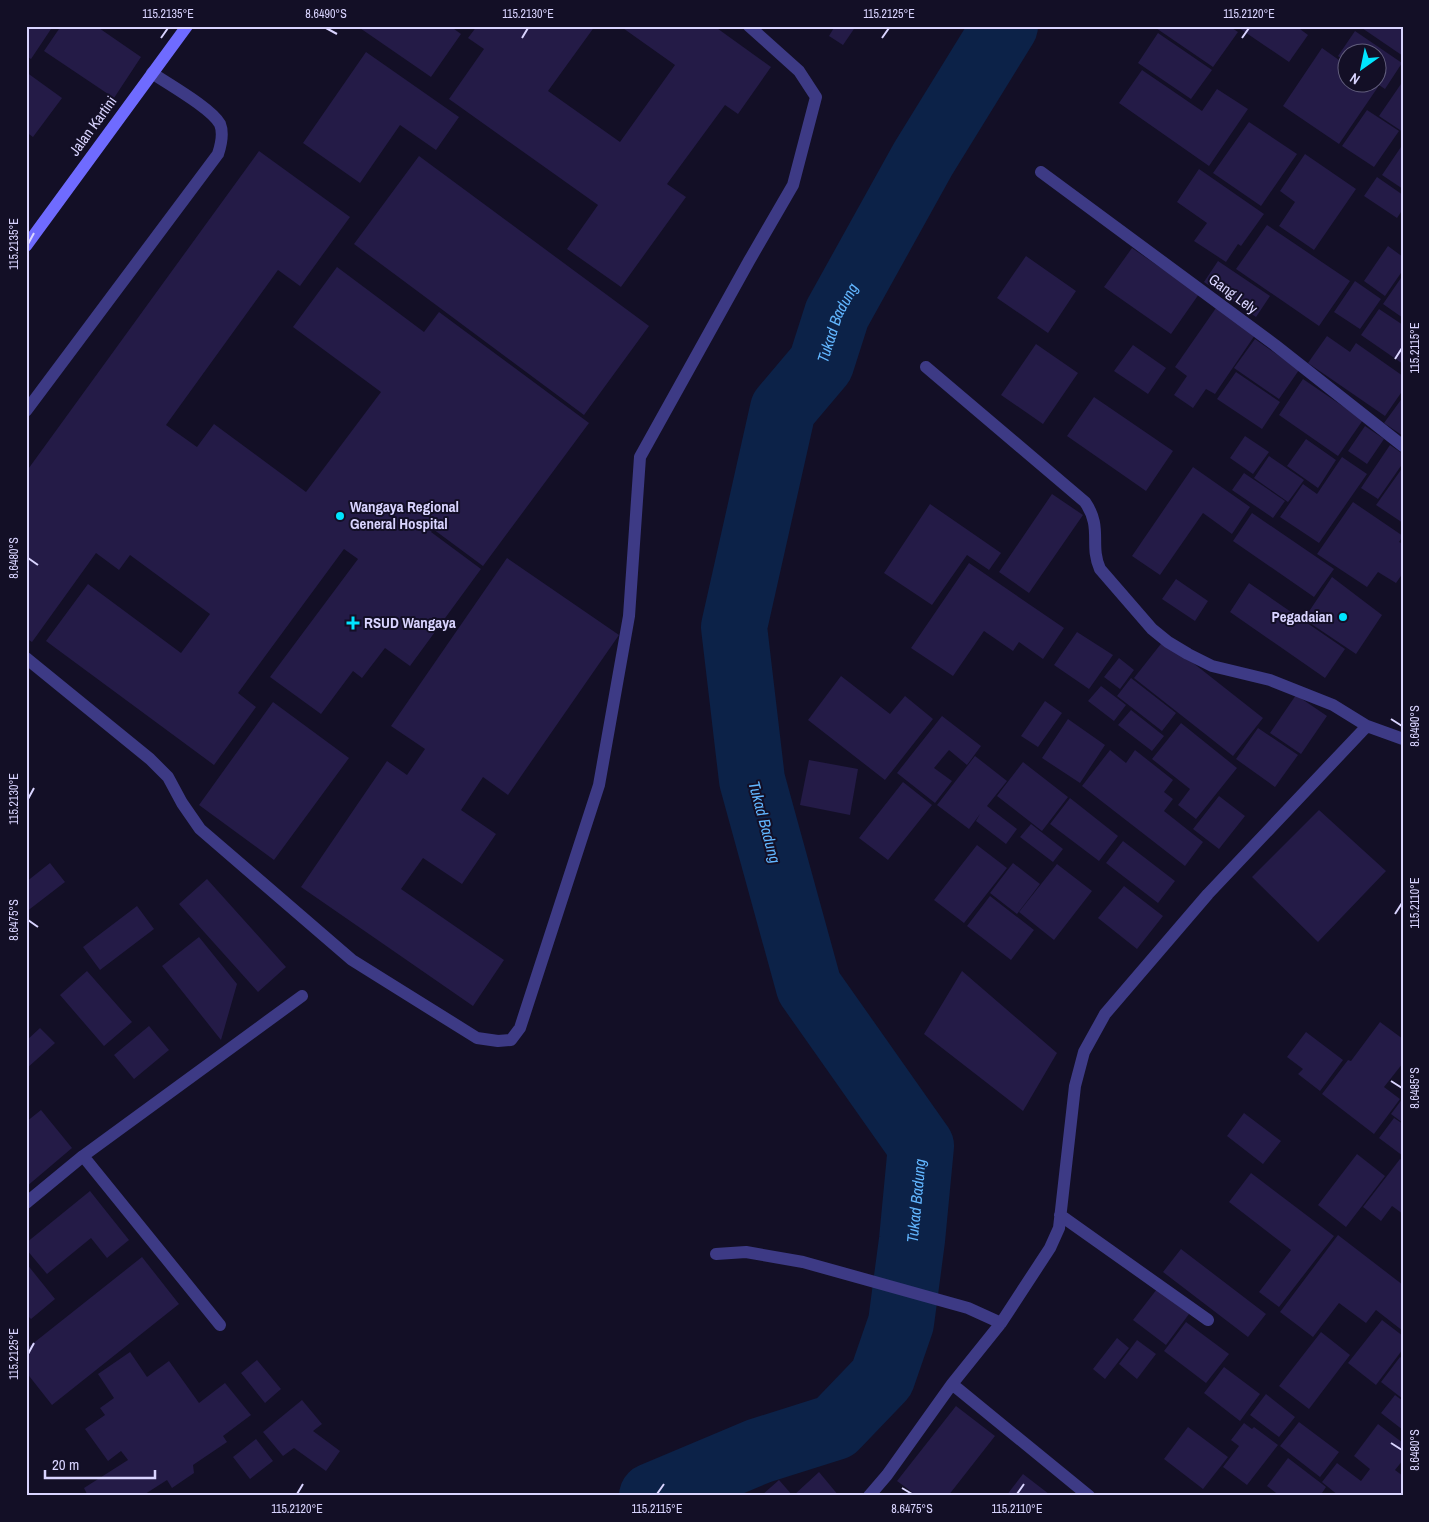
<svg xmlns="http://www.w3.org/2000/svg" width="1429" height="1522" font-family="'Archivo Narrow',sans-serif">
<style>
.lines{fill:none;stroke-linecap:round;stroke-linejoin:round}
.river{stroke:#0c2248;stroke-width:66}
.building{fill:#241b47}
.lane{stroke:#3d3a85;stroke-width:12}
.street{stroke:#3d3a85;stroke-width:12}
.secondary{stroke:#6f6bff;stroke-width:12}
.ticks{fill:none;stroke:#d9d4ff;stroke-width:2}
.poi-dot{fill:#00e5ff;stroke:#130f26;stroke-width:2}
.labels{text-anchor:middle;stroke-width:4;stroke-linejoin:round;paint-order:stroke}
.street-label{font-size:15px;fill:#d9d4ff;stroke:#130f26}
.poi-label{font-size:15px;font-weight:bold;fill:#d9d4ff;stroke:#130f26;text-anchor:start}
.water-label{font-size:16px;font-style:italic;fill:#62b6ff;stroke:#130f26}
.neatline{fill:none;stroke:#d9d4ff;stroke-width:2}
.ticks-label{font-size:12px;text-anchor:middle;fill:#d9d4ff}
</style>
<rect width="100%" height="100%" fill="#130f26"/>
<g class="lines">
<!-- river -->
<path class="river" id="s1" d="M 652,1496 L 759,1451 L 835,1427 L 882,1378 L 901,1323 L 912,1240 L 921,1146 L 809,987 L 752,780 L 734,627 L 783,409 L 821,364 L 837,314 L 923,159 L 1005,26"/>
</g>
<!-- building -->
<path class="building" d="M 26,26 L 53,26 L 31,59 L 26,56 Z
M 61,26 L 96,26 L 141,57 L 114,98 L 44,51 Z
M 357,26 L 450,26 L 461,34 L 431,77 Z
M 477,26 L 595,26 L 548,91 L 620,142 L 675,65 L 620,26 L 714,26 L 771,67 L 738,114 L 725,105 L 667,184 L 686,197 L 621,287 L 567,249 L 598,205 L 449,99 L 484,49 L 468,38 Z
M 835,26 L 856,26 L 843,45 L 829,36 Z
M 1153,26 L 1229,26 L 1238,32 L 1213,67 Z
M 1236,26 L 1296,26 L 1308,35 L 1289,62 Z
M 1359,26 L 1403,26 L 1403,56 Z
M 1355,31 L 1402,63 L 1385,89 L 1376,83 L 1376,52 L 1346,52 L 1346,62 L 1338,56 Z
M 1158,33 L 1212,70 L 1191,99 L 1138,63 Z
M 1322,48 L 1346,65 L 1346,82 L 1372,82 L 1378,87 L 1339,144 L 1283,106 Z
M 366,52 L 459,117 L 436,150 L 400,125 L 360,183 L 303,143 Z
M 1142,70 L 1202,111 L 1217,89 L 1248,109 L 1209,166 L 1119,103 Z
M 26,72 L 62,98 L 33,137 L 26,132 Z
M 1403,81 L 1403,132 L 1379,116 Z
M 1367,110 L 1399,131 L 1374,167 L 1342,146 Z
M 1249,122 L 1297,154 L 1261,206 L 1213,173 Z
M 1403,144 L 1403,189 L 1382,175 Z
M 259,151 L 350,217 L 300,286 L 278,270 L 166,425 L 197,447 L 214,424 L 306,492 L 381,392 L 293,327 L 337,267 L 424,332 L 439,312 L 589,423 L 483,566 L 433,529 L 431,532 L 481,569 L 410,666 L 385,648 L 362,678 L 353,671 L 321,714 L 270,677 L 358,559 L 344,549 L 238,693 L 256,707 L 214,765 L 46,641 L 88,584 L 181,653 L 210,614 L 130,555 L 119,570 L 96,553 L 32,642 L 26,638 L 26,472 Z
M 1305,154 L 1356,189 L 1314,250 L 1279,226 L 1295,202 L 1280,191 Z
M 419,156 L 649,326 L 584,415 L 354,244 Z
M 1199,169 L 1264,214 L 1241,246 L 1238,244 L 1226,262 L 1194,241 L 1207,223 L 1177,202 Z
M 1377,177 L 1403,195 L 1403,209 L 1397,218 L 1364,196 Z
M 1267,225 L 1350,281 L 1319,326 L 1236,269 Z
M 1388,246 L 1403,257 L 1403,270 L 1385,296 L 1364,281 Z
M 1132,248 L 1199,294 L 1171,334 L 1104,287 Z
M 1026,256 L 1076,291 L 1048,333 L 997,298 Z
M 1218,261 L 1270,296 L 1256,317 L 1204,282 Z
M 1403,275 L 1403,318 L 1383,304 Z
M 1355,281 L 1381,299 L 1360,329 L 1334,312 Z
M 1216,308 L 1255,335 L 1215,394 L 1206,389 L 1193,408 L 1174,395 L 1187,376 L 1175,367 Z
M 1379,309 L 1403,325 L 1403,364 L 1361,335 Z
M 1327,336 L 1350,352 L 1356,343 L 1403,376 L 1403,390 L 1385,416 L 1308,363 Z
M 1255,339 L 1299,370 L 1279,399 L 1234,368 Z
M 1036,344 L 1078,373 L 1043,424 L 1001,395 Z
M 1133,345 L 1166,368 L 1148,394 L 1114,371 Z
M 1236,372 L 1280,402 L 1262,429 L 1217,399 Z
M 1303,379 L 1363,420 L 1338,456 L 1279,415 Z
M 1094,397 L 1173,451 L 1146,491 L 1067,436 Z
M 1403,397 L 1403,436 L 1384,423 Z
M 1365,426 L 1384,439 L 1367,464 L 1348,451 Z
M 1245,436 L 1269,452 L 1253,474 L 1230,458 Z
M 1306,439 L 1336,460 L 1318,488 L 1287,466 Z
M 1390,445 L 1403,454 L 1403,463 L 1378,499 L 1361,488 Z
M 1269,456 L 1304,480 L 1288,502 L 1254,478 Z
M 1342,457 L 1367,474 L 1319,543 L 1280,517 L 1303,484 L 1317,494 Z
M 1193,467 L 1250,507 L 1232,534 L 1203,513 L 1160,575 L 1132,556 Z
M 1403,467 L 1403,523 L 1376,505 Z
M 1244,473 L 1285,501 L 1273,518 L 1232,490 Z
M 1052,494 L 1083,515 L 1029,593 L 999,572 Z
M 1353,502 L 1403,536 L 1399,542 L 1403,544 L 1403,573 L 1396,583 L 1378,572 L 1367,587 L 1317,554 Z
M 930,504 L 1001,553 L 989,570 L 967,555 L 932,605 L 884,573 Z
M 1252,513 L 1334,569 L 1314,597 L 1233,541 Z
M 507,558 L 619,635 L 508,795 L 483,777 L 461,810 L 496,834 L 462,884 L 423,858 L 401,889 L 504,960 L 473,1006 L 301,887 L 387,761 L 407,775 L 425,749 L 391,726 Z
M 969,563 L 1064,628 L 1043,659 L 1019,642 L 1013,651 L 984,631 L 953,676 L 911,648 Z
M 1332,577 L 1382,615 L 1356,654 L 1304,619 Z
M 1176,579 L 1208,601 L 1195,621 L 1162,599 Z
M 1249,583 L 1345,649 L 1325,678 L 1230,612 Z
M 1077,632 L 1113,655 L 1089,689 L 1054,665 Z
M 1164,640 L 1263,718 L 1233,756 L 1134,678 Z
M 1119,658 L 1134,670 L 1120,689 L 1104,677 Z
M 841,676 L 890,714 L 905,696 L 933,719 L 885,780 L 808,720 Z
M 1131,678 L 1176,713 L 1162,731 L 1117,696 Z
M 1101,686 L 1126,705 L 1114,721 L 1088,701 Z
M 1296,695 L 1327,716 L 1301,754 L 1270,733 Z
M 1045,701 L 1062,713 L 1038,747 L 1021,736 Z
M 273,702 L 349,758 L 274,860 L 199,805 Z
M 1131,710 L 1164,736 L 1152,751 L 1118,725 Z
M 942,716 L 981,746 L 967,765 L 949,750 L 934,768 L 952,781 L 935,803 L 897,773 Z
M 1068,719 L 1105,745 L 1080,783 L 1042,758 Z
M 1181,723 L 1237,768 L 1196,819 L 1178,805 L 1190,789 L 1152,759 Z
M 1258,728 L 1298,755 L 1275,787 L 1236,759 Z
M 1110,750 L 1126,763 L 1135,750 L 1173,780 L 1164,792 L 1173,799 L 1164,811 L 1203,842 L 1185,866 L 1082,786 Z
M 975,756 L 1007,781 L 987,806 L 1017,829 L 1006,844 L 976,821 L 980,814 L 969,829 L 937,805 Z
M 809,760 L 858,769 L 850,815 L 800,805 Z
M 1023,762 L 1068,797 L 1042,831 L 997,796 Z
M 903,782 L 932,805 L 888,860 L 859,838 Z
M 1219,796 L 1245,816 L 1219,849 L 1193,829 Z
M 1070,798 L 1118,836 L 1099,861 L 1050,824 Z
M 1319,810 L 1386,871 L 1318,942 L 1252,877 Z
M 1031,824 L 1063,849 L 1053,862 L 1020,837 Z
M 1123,841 L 1175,881 L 1158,903 L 1106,863 Z
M 977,845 L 1007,868 L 964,923 L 934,900 Z
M 50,863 L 65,882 L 26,912 L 26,882 Z
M 1013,863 L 1040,884 L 1017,914 L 990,893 Z
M 1057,864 L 1092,891 L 1054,940 L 1019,912 Z
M 207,879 L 286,967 L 258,992 L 179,904 Z
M 1124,886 L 1163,916 L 1137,949 L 1098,918 Z
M 990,896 L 1034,930 L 1011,960 L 967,926 Z
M 137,906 L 154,929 L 100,970 L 83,947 Z
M 199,937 L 237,984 L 221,1040 L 162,966 Z
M 87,971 L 132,1022 L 104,1046 L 60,995 Z
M 962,971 L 1057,1053 L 1023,1111 L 924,1034 Z
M 1380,1022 L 1403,1039 L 1403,1063 L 1384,1087 L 1400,1099 L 1374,1134 L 1322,1094 L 1348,1060 L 1351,1061 Z
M 149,1026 L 169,1050 L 134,1079 L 114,1055 Z
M 40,1028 L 55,1043 L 26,1069 L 26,1041 Z
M 1306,1032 L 1343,1060 L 1320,1091 L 1298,1074 L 1303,1069 L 1287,1057 Z
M 1403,1098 L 1403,1123 L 1391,1114 Z
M 41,1110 L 72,1148 L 26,1187 L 26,1122 Z
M 1244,1113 L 1281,1141 L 1263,1164 L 1227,1136 Z
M 1394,1118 L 1403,1124 L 1403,1156 L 1379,1138 Z
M 1357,1154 L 1385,1176 L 1346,1227 L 1318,1205 Z
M 1400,1159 L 1403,1161 L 1403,1214 L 1392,1206 L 1381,1221 L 1363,1207 Z
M 1251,1173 L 1334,1236 L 1279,1307 L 1259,1292 L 1291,1250 L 1229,1202 Z
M 90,1191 L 129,1240 L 107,1258 L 91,1238 L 47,1274 L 26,1249 L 26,1243 Z
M 1338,1235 L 1403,1285 L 1403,1331 L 1376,1310 L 1366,1323 L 1339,1303 L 1313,1337 L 1280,1312 Z
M 1181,1249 L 1266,1314 L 1248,1337 L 1163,1272 Z
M 142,1257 L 179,1304 L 52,1405 L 26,1372 L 26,1349 Z
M 26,1263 L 55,1299 L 31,1319 L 26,1314 Z
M 1157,1289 L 1189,1314 L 1166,1345 L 1133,1320 Z
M 1382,1320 L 1403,1336 L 1403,1349 L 1376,1385 L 1348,1363 Z
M 1186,1322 L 1229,1354 L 1206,1383 L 1164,1351 Z
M 1321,1332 L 1350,1355 L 1309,1409 L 1279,1386 Z
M 1117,1338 L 1129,1348 L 1105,1379 L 1093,1369 Z
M 1137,1340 L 1156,1354 L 1137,1379 L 1119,1364 Z
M 130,1352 L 147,1377 L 169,1361 L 199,1403 L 225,1383 L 251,1415 L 223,1436 L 227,1442 L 193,1465 L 194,1473 L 172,1488 L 167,1480 L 142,1496 L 88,1496 L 84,1488 L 128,1460 L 121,1451 L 108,1461 L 85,1429 L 105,1415 L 100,1408 L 114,1398 L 98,1374 Z
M 1400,1357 L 1403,1359 L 1403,1399 L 1381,1382 Z
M 257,1360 L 281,1389 L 265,1403 L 241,1373 Z
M 1224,1367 L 1260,1394 L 1240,1421 L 1204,1393 Z
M 1266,1394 L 1295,1417 L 1279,1437 L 1250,1415 Z
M 1395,1395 L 1403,1401 L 1403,1430 L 1381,1413 Z
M 302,1400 L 322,1424 L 313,1431 L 340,1451 L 326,1471 L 294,1448 L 283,1456 L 263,1432 Z
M 956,1406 L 995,1436 L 948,1496 L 909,1496 L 912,1492 L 897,1481 Z
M 1299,1422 L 1339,1452 L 1320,1477 L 1280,1446 Z
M 1244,1423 L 1252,1429 L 1254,1427 L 1278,1445 L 1247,1485 L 1223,1467 L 1239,1446 L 1231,1440 Z
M 1378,1424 L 1403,1443 L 1403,1460 L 1395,1470 L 1403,1476 L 1403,1496 L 1339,1496 L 1322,1482 L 1337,1463 L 1361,1481 L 1370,1469 L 1354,1456 Z
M 1188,1427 L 1228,1457 L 1203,1489 L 1164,1459 Z
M 256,1439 L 273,1461 L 250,1479 L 233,1457 Z
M 1288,1458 L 1326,1487 L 1320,1496 L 1280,1496 L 1267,1486 Z
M 819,1472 L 839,1496 L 795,1496 L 794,1495 Z
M 1023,1474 L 1049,1494 L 1047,1496 L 1006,1496 Z
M 779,1480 L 793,1496 L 761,1496 Z"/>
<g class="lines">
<!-- lane -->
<path class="lane" d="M 26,411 L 218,154 C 221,145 224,134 220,124 C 211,108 168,84 152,73
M 26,658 L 150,759 L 168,777 L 182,803 L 200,829 L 352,960 L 477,1038 L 498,1041 L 511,1040 L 520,1028 L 599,785 L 629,616 L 640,457 L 749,261 L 793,185 L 816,97 L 799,71 L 749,26"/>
<!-- street -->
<path class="street" d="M 1041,172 L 1275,345 L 1403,446
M 926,367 L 1085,502 C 1103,528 1089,544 1100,569 L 1152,629 L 1168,642 L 1188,654 L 1212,666 L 1270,680 L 1333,705 L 1367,726
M 83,1156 L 302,996
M 26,1203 L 83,1156 L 220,1325
M 1060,1215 L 1208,1320
M 716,1254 L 746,1252 L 803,1262 L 968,1308 L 1001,1323
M 952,1384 L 1089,1496
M 869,1496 L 887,1475 L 952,1384 L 1001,1323 L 1050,1248 L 1059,1228 L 1075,1086 L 1084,1052 L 1105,1014 L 1208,894 L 1367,726 L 1403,739"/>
<!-- secondary -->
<path class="secondary" d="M 26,246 L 187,26"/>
</g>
<!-- ticks -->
<path class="ticks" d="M 326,28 L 337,34M 161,38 L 168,28M 522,38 L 528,28M 882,38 L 889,28M 1242,38 L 1249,28M 28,244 L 34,233M 1395,359 L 1402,348M 28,558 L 38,565M 1391,719 L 1402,726M 28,799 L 34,788M 1395,914 L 1402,903M 28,920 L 38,927M 1391,1081 L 1402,1088M 28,1354 L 34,1343M 1391,1443 L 1402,1450M 902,1488 L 912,1494M 297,1494 L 303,1484M 657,1494 L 664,1484M 1017,1494 L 1024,1484"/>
<!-- markers -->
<g class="poi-dot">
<circle cx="340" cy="516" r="5"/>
<circle cx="1343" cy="617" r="5"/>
<path d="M350.5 615.5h5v5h5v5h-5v5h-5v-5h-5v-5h5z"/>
</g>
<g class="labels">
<!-- street labels -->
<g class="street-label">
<text transform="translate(93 126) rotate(-54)" y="5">Jalan Kartini</text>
<text transform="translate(1233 294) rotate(36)" y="5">Gang Lely</text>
</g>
<!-- poi labels -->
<g class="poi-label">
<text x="350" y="512">Wangaya Regional<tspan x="350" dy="17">General Hospital</tspan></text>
<text x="1333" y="622" text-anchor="end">Pegadaian</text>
<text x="364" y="628">RSUD Wangaya</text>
</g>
<!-- water labels -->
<g class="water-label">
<text dy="6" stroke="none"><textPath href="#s1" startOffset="1390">Tukad Badung</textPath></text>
<text transform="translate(765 822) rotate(75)" y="6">Tukad Badung</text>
<text dy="6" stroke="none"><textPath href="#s1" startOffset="445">Tukad Badung</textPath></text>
</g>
</g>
<!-- border -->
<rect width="1429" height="1522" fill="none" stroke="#130f26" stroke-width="55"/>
<!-- north arrow -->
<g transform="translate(1362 68) rotate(213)"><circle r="24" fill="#130f26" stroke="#625e7d"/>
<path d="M0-4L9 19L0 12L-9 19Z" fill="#00e5ff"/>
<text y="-8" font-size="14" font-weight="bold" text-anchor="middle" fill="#d9d4ff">N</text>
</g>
<!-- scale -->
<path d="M45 1470v8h110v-8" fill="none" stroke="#d9d4ff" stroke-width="2.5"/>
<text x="52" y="1470" font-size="15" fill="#d9d4ff" stroke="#130f26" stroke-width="4" paint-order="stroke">20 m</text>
<rect x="28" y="28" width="1374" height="1466" class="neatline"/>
<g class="ticks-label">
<text x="168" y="18">115.2135°E</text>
<text x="326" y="18">8.6490°S</text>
<text x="528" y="18">115.2130°E</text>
<text x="889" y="18">115.2125°E</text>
<text x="1249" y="18">115.2120°E</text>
<text transform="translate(14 244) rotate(-90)" y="4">115.2135°E</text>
<text transform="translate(1415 348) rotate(-90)" y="4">115.2115°E</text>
<text transform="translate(14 558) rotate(-90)" y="4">8.6480°S</text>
<text transform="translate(1415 726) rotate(-90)" y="4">8.6490°S</text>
<text transform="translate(14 799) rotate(-90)" y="4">115.2130°E</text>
<text transform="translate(1415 903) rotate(-90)" y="4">115.2110°E</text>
<text transform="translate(14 920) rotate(-90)" y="4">8.6475°S</text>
<text transform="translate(1415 1088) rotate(-90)" y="4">8.6485°S</text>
<text transform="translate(14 1354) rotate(-90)" y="4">115.2125°E</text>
<text transform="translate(1415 1450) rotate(-90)" y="4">8.6480°S</text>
<text x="297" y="1513">115.2120°E</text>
<text x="657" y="1513">115.2115°E</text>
<text x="912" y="1513">8.6475°S</text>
<text x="1017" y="1513">115.2110°E</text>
</g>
</svg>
